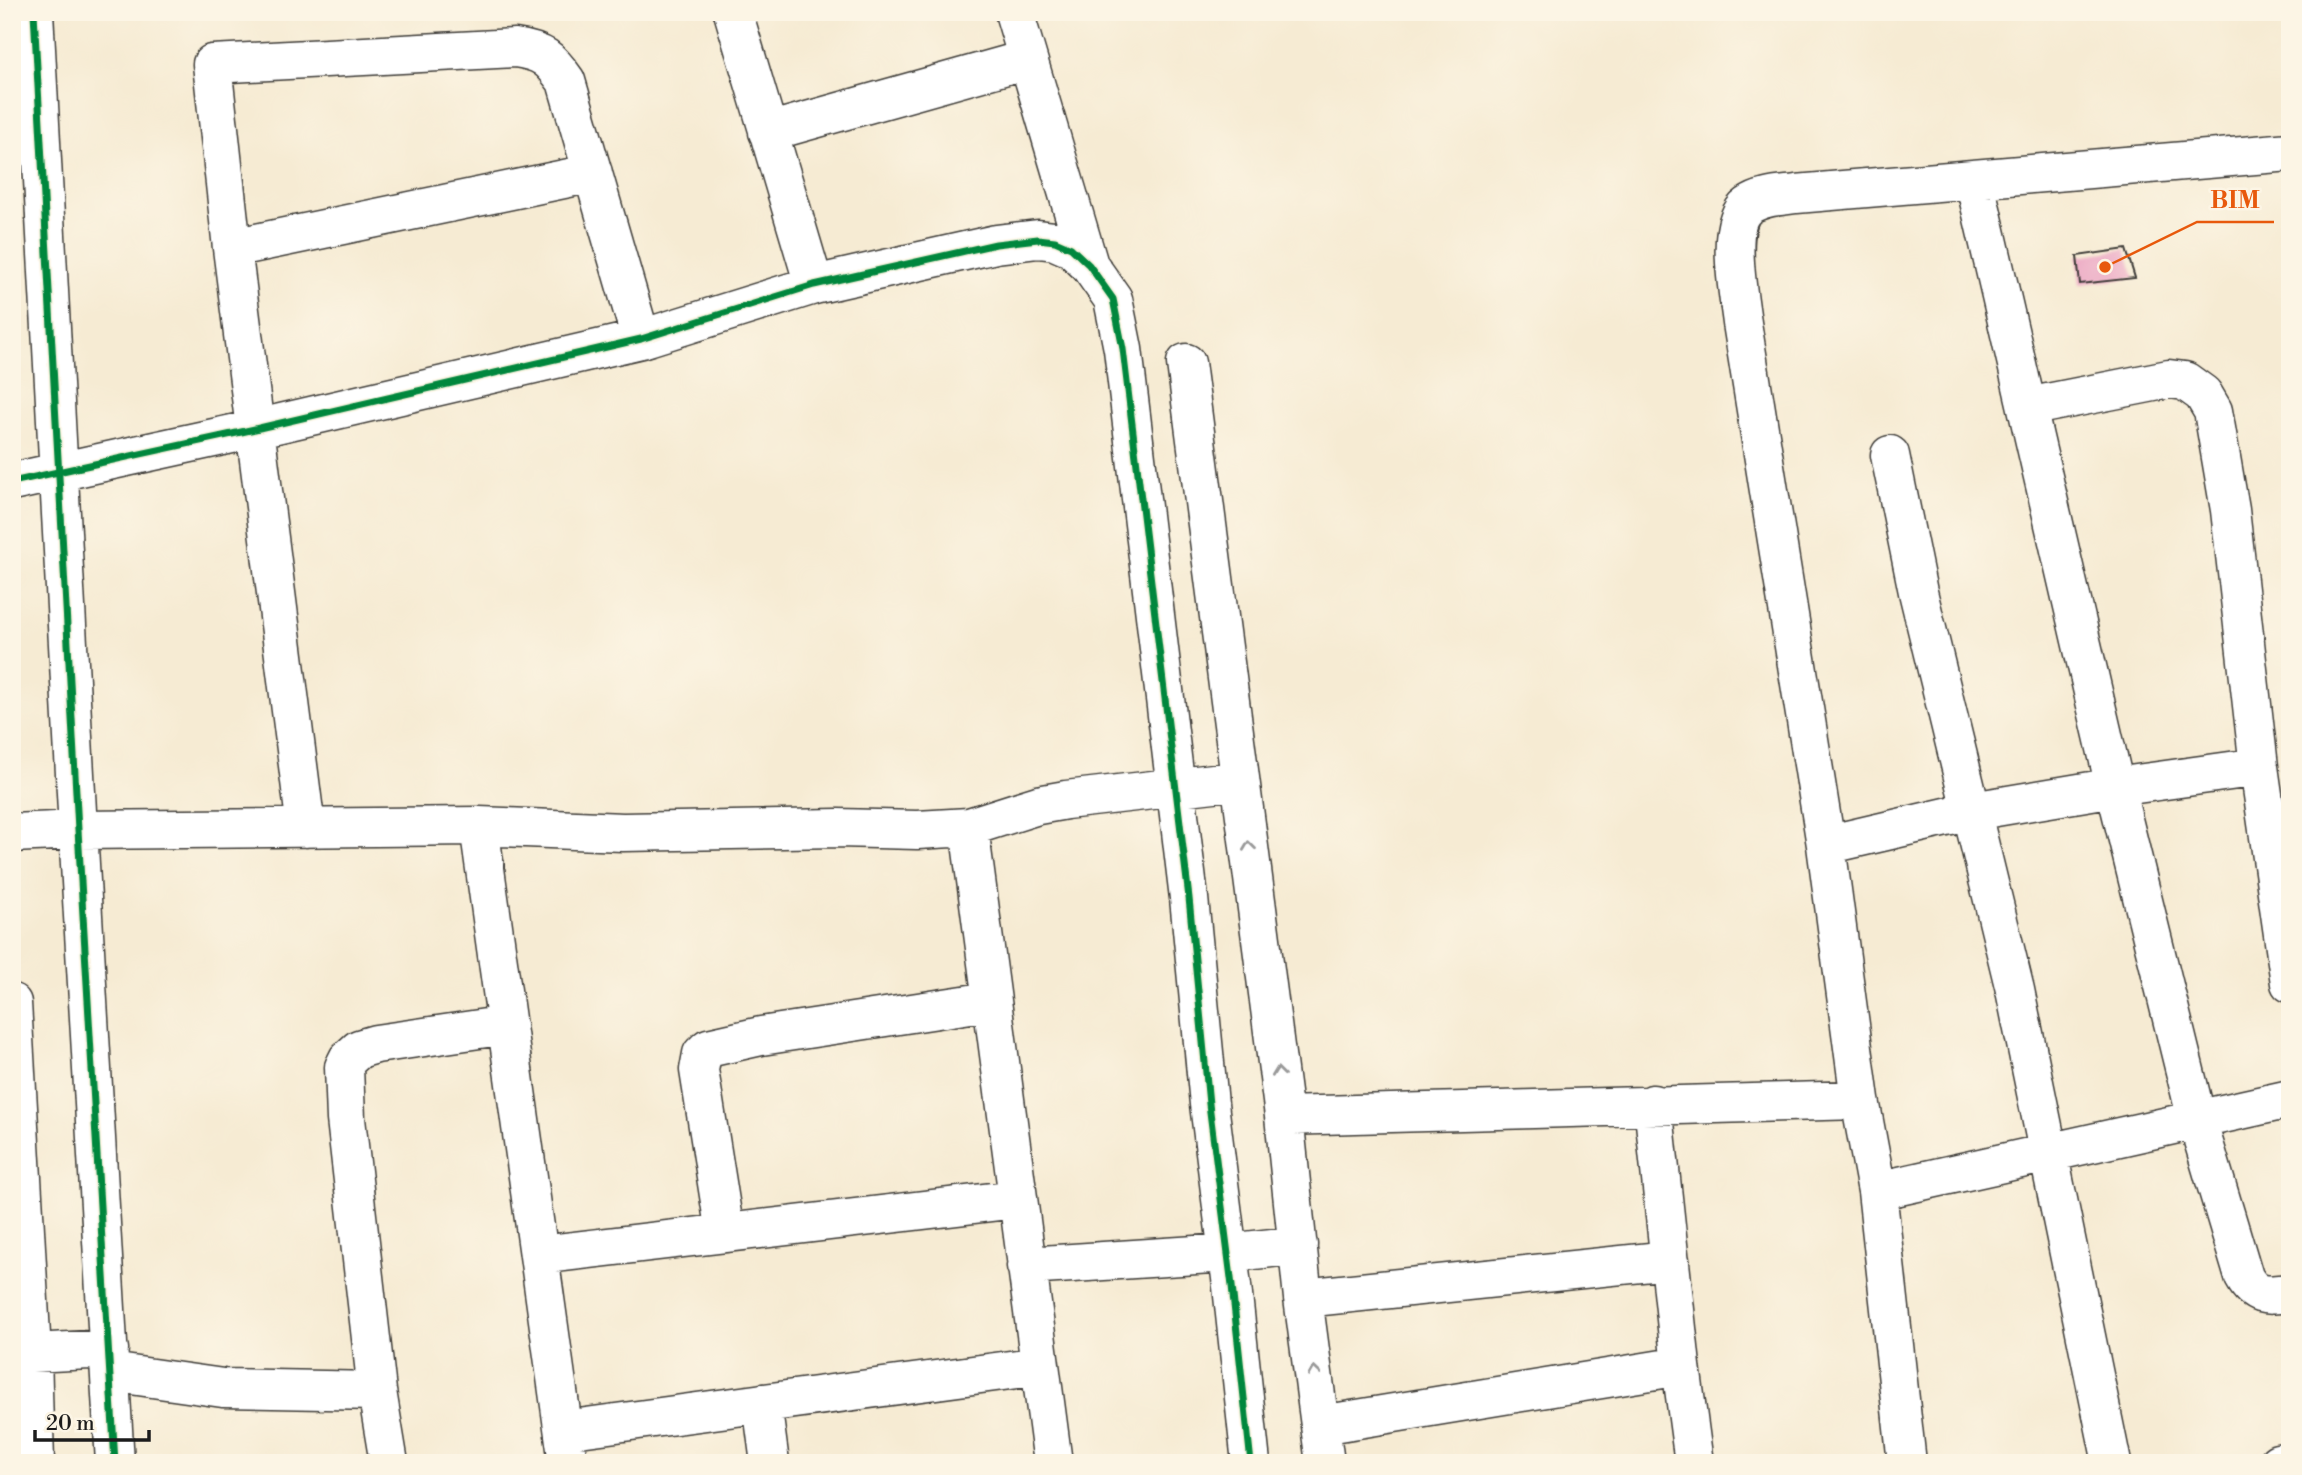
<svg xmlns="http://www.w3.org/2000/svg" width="2302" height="1475" font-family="'Libre Bodoni',serif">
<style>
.building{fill:#eba4c3}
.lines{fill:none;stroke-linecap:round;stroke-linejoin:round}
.minor-casing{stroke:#3d3b37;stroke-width:41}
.minor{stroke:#fff;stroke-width:38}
.cycleway-casing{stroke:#fcf5e5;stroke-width:11}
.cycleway{stroke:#00873e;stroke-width:7}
.oneway{stroke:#999}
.leader{fill:none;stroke:#e8590c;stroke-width:2.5}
.callout-dot{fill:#e8590c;stroke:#fcf5e5;stroke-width:2.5}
.callout-label{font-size:24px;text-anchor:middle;font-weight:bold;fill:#e8590c;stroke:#fcf5e5;stroke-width:5;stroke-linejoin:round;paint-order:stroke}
</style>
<rect width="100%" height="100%" fill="#fcf5e5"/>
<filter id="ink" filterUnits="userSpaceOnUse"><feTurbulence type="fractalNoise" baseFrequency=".0143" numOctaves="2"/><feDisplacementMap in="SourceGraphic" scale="14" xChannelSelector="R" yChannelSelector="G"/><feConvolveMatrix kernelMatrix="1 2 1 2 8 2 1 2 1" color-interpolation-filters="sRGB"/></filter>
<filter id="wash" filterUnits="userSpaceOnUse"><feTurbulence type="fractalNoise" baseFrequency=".00686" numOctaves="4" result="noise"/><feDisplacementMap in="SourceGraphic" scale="28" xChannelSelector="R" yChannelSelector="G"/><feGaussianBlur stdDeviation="1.57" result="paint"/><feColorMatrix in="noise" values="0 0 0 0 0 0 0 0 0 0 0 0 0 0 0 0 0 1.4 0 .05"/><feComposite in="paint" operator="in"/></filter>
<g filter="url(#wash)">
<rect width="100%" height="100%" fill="#f6ebd3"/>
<g id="blocks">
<!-- building -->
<path class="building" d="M 2126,249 L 2135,278 L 2080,284 L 2077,256 Z"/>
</g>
</g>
<g filter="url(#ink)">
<use href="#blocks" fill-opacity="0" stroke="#3d3b37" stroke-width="2"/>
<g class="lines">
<defs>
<path id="minor" d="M 34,12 L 78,830 L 115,1463
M 733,12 L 814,285
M 1014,12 L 1089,265
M 768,132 L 1028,59
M 1974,179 L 2115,787 L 2197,1120 L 2244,1277 C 2256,1299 2268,1295 2290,1293
M 232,248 L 593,173
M 1186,363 L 1284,1116 L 1303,1298 L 1325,1463
M 2027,407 L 2169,379 L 2185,381 L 2203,394 L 2213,411 L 2230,510 L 2259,767 L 2290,983
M 1890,455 L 1918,592 L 2015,990 L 2112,1463
M 12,482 L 255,429 L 641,339 L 814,285 L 996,244 L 1038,239 L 1055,241 L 1071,248 L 1089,265 L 1113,299 L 1123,349 L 1189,898 L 1209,1104 L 1232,1286 L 1251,1463
M 479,826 L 568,1463
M 969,827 L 1053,1463
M 306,828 L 232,248 L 212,64 L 515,48 C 543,52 550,58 566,81 L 641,339
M 12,833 L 78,830 L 479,826 L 623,832 L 838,828 L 917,830 L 969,827 L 1038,805 L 1066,800 L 1240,780
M 1826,845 L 1972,811 L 2115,787 L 2259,767
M 12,1003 L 32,1353 L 35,1463
M 1860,1100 L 1826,845 L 1742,323 C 1739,297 1724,223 1748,206 C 1762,196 1781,196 1796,194 L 2290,152
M 1653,1104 L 1681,1366 L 1694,1463
M 1284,1116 L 1860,1100 L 1877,1191 L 1907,1463
M 1877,1191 L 2290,1099
M 725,1233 L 699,1070 L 702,1054 L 708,1048 L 761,1036 L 990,1001
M 539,1255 L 1017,1199
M 1026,1266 L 1227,1253 L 1298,1245
M 1303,1298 L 1670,1260
M 12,1354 L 109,1349
M 110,1372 L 223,1388 L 377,1391
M 762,1403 L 770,1463
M 1321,1425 L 1681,1366
M 564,1430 L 1040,1366
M 389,1463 L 377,1391 L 346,1119 L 344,1067 L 348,1059 L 359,1049 L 376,1044 L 507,1025
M 2278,1463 L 2290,1461"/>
</defs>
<!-- minor casing -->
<use href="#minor" class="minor-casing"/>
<!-- minor -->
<use href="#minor" class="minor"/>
<defs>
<path id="cycleway" d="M 34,12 L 78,830 L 115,1463
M 12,482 L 255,429 L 641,339 L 814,285 L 996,244 L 1038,239 L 1055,241 L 1071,248 L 1089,265 L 1113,299 L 1123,349 L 1189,898 L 1209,1104 L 1232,1286 L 1251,1463"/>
</defs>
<!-- cycleway casing -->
<use href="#cycleway" class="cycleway-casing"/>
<!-- cycleway -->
<use href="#cycleway" class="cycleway"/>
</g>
<!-- one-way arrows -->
<defs><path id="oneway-chevron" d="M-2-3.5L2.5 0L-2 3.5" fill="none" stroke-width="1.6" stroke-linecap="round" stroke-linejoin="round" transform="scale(1.75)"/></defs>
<g class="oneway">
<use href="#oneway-chevron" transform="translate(1249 846) rotate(-97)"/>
<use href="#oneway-chevron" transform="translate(1278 1072) rotate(-97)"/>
<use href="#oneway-chevron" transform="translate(1314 1371) rotate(-98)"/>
</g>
</g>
<!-- callouts -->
<path class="leader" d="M2105 267L2197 222H2274"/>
<circle class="callout-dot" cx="2105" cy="267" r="7"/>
<g class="callout-label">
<text x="2235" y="208">BIM</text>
</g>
<!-- margin -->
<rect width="2302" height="1475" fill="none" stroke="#fcf5e5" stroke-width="42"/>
<!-- scale -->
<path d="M35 1430v10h114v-10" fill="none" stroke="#1c1c1c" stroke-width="3.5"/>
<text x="46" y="1430" font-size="21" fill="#1c1c1c" stroke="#fcf5e5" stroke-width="5" paint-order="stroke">20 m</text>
</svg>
